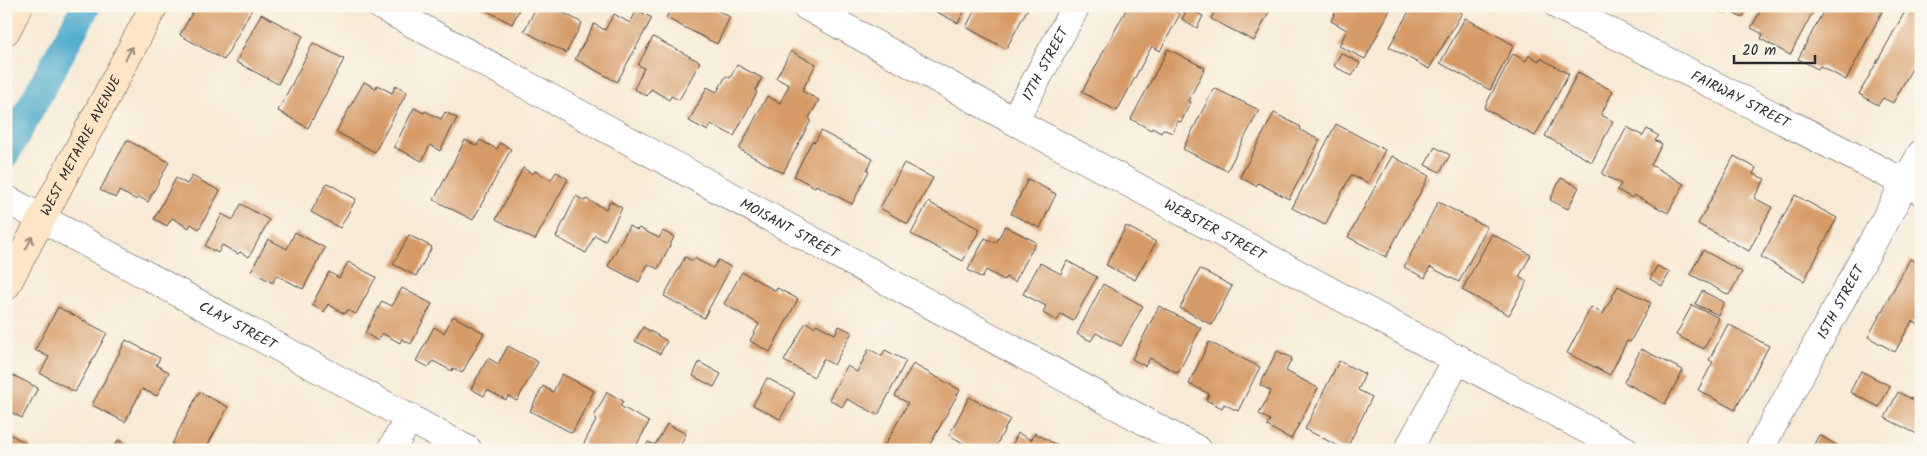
<svg xmlns="http://www.w3.org/2000/svg" width="1927" height="456" font-family="Kalam,sans-serif">
<style>
.lines{fill:none;stroke-linecap:round;stroke-linejoin:round}
.canal{stroke:#4faccd;stroke-width:29}
.building{fill:#d59a65}
.street-casing{stroke:#4a4845;stroke-width:29}
.secondary-casing{stroke:#4a4845;stroke-width:29}
.street{stroke:#fff;stroke-width:28}
.secondary{stroke:#fee5c5;stroke-width:28}
.oneway{stroke:#948878}
.labels{text-anchor:middle;stroke-width:4;stroke-linejoin:round;paint-order:stroke}
.street-label{font-size:14px;fill:#2b2b2b;stroke:#fbf7ec}
</style>
<rect width="100%" height="100%" fill="#fbf7ec"/>
<filter id="ink" filterUnits="userSpaceOnUse"><feTurbulence type="fractalNoise" baseFrequency=".02" numOctaves="2"/><feDisplacementMap in="SourceGraphic" scale="10" xChannelSelector="R" yChannelSelector="G"/><feConvolveMatrix kernelMatrix="1 2 1 2 8 2 1 2 1" color-interpolation-filters="sRGB"/></filter>
<filter id="wash" filterUnits="userSpaceOnUse"><feTurbulence type="fractalNoise" baseFrequency=".0096" numOctaves="4" result="noise"/><feDisplacementMap in="SourceGraphic" scale="20" xChannelSelector="R" yChannelSelector="G"/><feGaussianBlur stdDeviation="1.12" result="paint"/><feColorMatrix in="noise" values="0 0 0 0 0 0 0 0 0 0 0 0 0 0 0 0 0 1.4 0 .05"/><feComposite in="paint" operator="in"/></filter>
<g filter="url(#wash)">
<rect width="100%" height="100%" fill="#f7ead6"/>
<g class="lines">
<!-- canal -->
<path class="canal" d="M 6,153 L 86,6"/>
</g>
<g id="blocks">
<!-- building -->
<path class="building" d="M 196,6 L 253,7 L 224,60 L 180,35 Z
M 478,6 L 521,6 L 512,24 Z
M 537,6 L 552,6 L 582,23 L 566,53 L 524,31 Z
M 672,6 L 709,6 L 730,17 L 717,44 L 666,18 Z
M 925,6 L 967,6 L 958,23 Z
M 977,6 L 1029,6 L 1006,49 L 966,27 Z
M 1128,6 L 1168,6 L 1167,8 L 1180,14 L 1160,51 L 1152,46 L 1117,111 L 1082,92 Z
M 1217,6 L 1262,6 L 1270,10 L 1254,41 L 1211,19 Z
M 1338,6 L 1392,6 L 1365,59 L 1339,46 L 1347,30 L 1331,21 Z
M 1412,6 L 1450,6 L 1462,13 L 1429,69 L 1389,47 Z
M 1710,6 L 1749,6 L 1742,18 L 1725,9 L 1722,13 Z
M 1763,6 L 1816,6 L 1790,55 L 1761,39 L 1763,34 L 1751,28 Z
M 1826,6 L 1872,6 L 1882,12 L 1846,80 L 1820,66 L 1818,69 L 1798,59 Z
M 1188,8 L 1203,16 L 1197,28 L 1182,19 Z
M 1907,8 L 1921,15 L 1921,52 L 1893,103 L 1883,98 L 1878,105 L 1859,94 Z
M 637,10 L 652,18 L 617,82 L 575,59 L 594,24 L 605,30 L 614,14 L 630,23 Z
M 261,14 L 303,36 L 278,84 L 236,62 Z
M 1465,18 L 1514,45 L 1490,90 L 1440,63 Z
M 653,37 L 700,62 L 679,100 L 671,96 L 669,100 L 651,89 L 647,96 L 634,89 L 644,68 L 638,65 Z
M 313,43 L 344,59 L 308,128 L 278,111 Z
M 1168,49 L 1205,68 L 1188,101 L 1191,102 L 1181,122 L 1178,121 L 1172,133 L 1163,129 L 1161,133 L 1152,128 L 1151,130 L 1131,119 Z
M 791,51 L 816,64 L 802,91 L 819,100 L 809,118 L 811,120 L 783,173 L 739,149 L 767,96 L 780,103 L 789,85 L 776,78 Z
M 1341,53 L 1360,63 L 1352,76 L 1334,66 Z
M 1513,54 L 1526,61 L 1529,55 L 1539,61 L 1540,58 L 1569,74 L 1535,136 L 1484,108 Z
M 737,65 L 762,78 L 755,91 L 757,92 L 734,136 L 711,124 L 708,131 L 689,121 L 707,87 L 717,92 L 726,76 L 730,78 Z
M 1578,72 L 1613,91 L 1601,115 L 1613,121 L 1592,162 L 1545,136 Z
M 364,82 L 376,88 L 377,85 L 392,93 L 396,85 L 407,92 L 375,152 L 336,132 Z
M 1214,88 L 1259,110 L 1227,171 L 1183,149 Z
M 414,108 L 424,113 L 425,111 L 441,119 L 445,112 L 457,118 L 440,151 L 430,145 L 422,161 L 394,147 Z
M 1274,113 L 1301,127 L 1300,130 L 1320,140 L 1289,199 L 1258,183 L 1256,186 L 1240,177 Z
M 1336,124 L 1385,150 L 1368,183 L 1351,175 L 1325,225 L 1292,208 Z
M 1627,127 L 1643,136 L 1647,129 L 1659,136 L 1655,140 L 1662,144 L 1651,165 L 1684,184 L 1668,213 L 1634,195 L 1632,198 L 1617,190 L 1621,184 L 1602,174 Z
M 821,131 L 873,159 L 867,170 L 869,171 L 852,204 L 816,185 L 815,187 L 794,176 L 812,141 L 815,142 Z
M 127,140 L 169,162 L 148,202 L 139,197 L 137,200 L 119,191 L 115,198 L 100,190 Z
M 465,140 L 477,146 L 480,140 L 497,149 L 500,143 L 511,149 L 473,220 L 434,200 Z
M 1435,147 L 1450,155 L 1440,172 L 1425,165 Z
M 1392,156 L 1429,176 L 1386,257 L 1348,237 Z
M 1734,156 L 1756,168 L 1753,174 L 1765,179 L 1754,198 L 1772,207 L 1749,251 L 1698,224 Z
M 904,163 L 933,178 L 908,224 L 880,208 Z
M 523,168 L 533,174 L 535,171 L 551,180 L 556,172 L 568,179 L 535,240 L 496,219 Z
M 192,176 L 220,191 L 199,229 L 191,224 L 189,228 L 172,218 L 167,226 L 154,219 L 176,178 L 187,184 Z
M 1561,178 L 1579,187 L 1568,209 L 1550,200 Z
M 1028,179 L 1056,194 L 1040,228 L 1011,214 Z
M 327,183 L 356,199 L 340,228 L 311,212 Z
M 1795,195 L 1837,218 L 1804,281 L 1761,257 Z
M 576,196 L 585,201 L 586,199 L 606,209 L 610,201 L 622,208 L 605,241 L 595,235 L 586,253 L 556,237 Z
M 928,202 L 980,229 L 963,261 L 911,234 Z
M 1438,202 L 1487,227 L 1459,282 L 1430,267 L 1425,278 L 1404,267 Z
M 241,204 L 269,220 L 249,257 L 240,252 L 238,254 L 222,245 L 218,253 L 205,246 L 222,214 L 233,220 Z
M 629,226 L 637,230 L 639,228 L 659,238 L 663,231 L 674,237 L 658,269 L 648,264 L 639,282 L 608,266 Z
M 1005,226 L 1036,242 L 1015,282 L 1006,277 L 1004,280 L 986,270 L 982,278 L 968,270 L 985,238 L 996,243 Z
M 1126,226 L 1156,242 L 1135,280 L 1106,265 Z
M 295,232 L 325,248 L 303,289 L 276,275 L 273,283 L 251,271 L 268,239 L 287,249 Z
M 1492,234 L 1531,255 L 1519,277 L 1527,282 L 1509,315 L 1462,290 Z
M 409,235 L 432,247 L 416,276 L 393,264 Z
M 1703,250 L 1742,272 L 1729,295 L 1690,274 Z
M 685,257 L 693,261 L 694,258 L 713,268 L 718,260 L 731,267 L 704,318 L 664,296 Z
M 1910,259 L 1921,265 L 1921,326 L 1912,321 L 1895,352 L 1868,337 Z
M 1067,261 L 1097,277 L 1073,321 L 1061,314 L 1057,321 L 1043,313 L 1046,306 L 1023,294 L 1040,263 L 1061,274 Z
M 348,262 L 376,277 L 356,314 L 347,310 L 345,314 L 328,304 L 324,312 L 312,305 L 329,272 L 339,278 Z
M 1657,266 L 1670,272 L 1662,286 L 1650,279 Z
M 1200,269 L 1232,286 L 1212,325 L 1180,308 Z
M 742,272 L 776,291 L 777,288 L 798,299 L 770,352 L 750,341 L 759,324 L 724,304 Z
M 1103,284 L 1143,306 L 1121,346 L 1096,333 L 1091,341 L 1077,334 Z
M 1618,286 L 1651,303 L 1630,342 L 1627,341 L 1610,375 L 1567,353 L 1591,307 L 1603,314 Z
M 402,288 L 432,304 L 411,344 L 402,339 L 400,343 L 382,333 L 378,341 L 365,333 L 382,301 L 392,306 Z
M 1702,291 L 1724,302 L 1718,315 L 1695,304 Z
M 1692,305 L 1719,318 L 1704,349 L 1676,335 Z
M 1159,306 L 1201,328 L 1178,373 L 1150,358 L 1145,366 L 1132,359 Z
M 58,307 L 107,333 L 75,392 L 40,373 L 49,357 L 35,350 Z
M 453,316 L 484,333 L 462,373 L 453,368 L 452,371 L 433,361 L 429,367 L 416,361 L 434,327 L 444,333 Z
M 806,322 L 814,327 L 816,324 L 835,334 L 839,326 L 852,332 L 834,365 L 823,359 L 814,377 L 784,361 Z
M 1728,324 L 1769,346 L 1735,410 L 1698,390 L 1713,362 L 1709,360 Z
M 643,327 L 667,341 L 660,354 L 635,341 Z
M 126,340 L 160,358 L 156,365 L 169,372 L 157,396 L 142,389 L 125,422 L 92,405 Z
M 1209,342 L 1260,367 L 1238,411 L 1224,404 L 1222,408 L 1206,400 L 1209,394 L 1189,384 Z
M 508,346 L 538,362 L 517,401 L 508,396 L 506,400 L 487,390 L 484,396 L 471,389 L 488,358 L 498,364 Z
M 869,349 L 882,356 L 885,350 L 906,361 L 878,415 L 847,399 L 842,407 L 829,399 L 847,366 L 857,372 Z
M 1641,349 L 1683,370 L 1665,404 L 1624,382 Z
M 1277,351 L 1292,358 L 1286,371 L 1318,388 L 1291,439 L 1267,426 L 1270,420 L 1259,414 L 1271,391 L 1260,385 Z
M 1339,361 L 1365,374 L 1358,390 L 1372,397 L 1346,450 L 1305,429 Z
M 699,362 L 721,374 L 714,387 L 693,376 Z
M 913,364 L 960,390 L 927,450 L 894,450 L 885,445 L 908,403 L 895,396 Z
M 1861,371 L 1890,386 L 1879,407 L 1850,392 Z
M 7,372 L 38,388 L 22,418 L 6,410 Z
M 562,374 L 594,391 L 572,433 L 530,411 L 543,386 L 553,392 Z
M 767,378 L 795,393 L 780,419 L 753,405 Z
M 199,392 L 228,407 L 205,450 L 182,450 L 172,444 Z
M 607,392 L 623,401 L 620,406 L 649,422 L 634,450 L 592,450 L 583,445 L 597,419 L 594,417 Z
M 1898,392 L 1921,404 L 1921,436 L 1885,418 Z
M 969,397 L 1010,419 L 994,450 L 975,450 L 949,435 Z
M 667,424 L 686,434 L 678,450 L 644,450 L 648,442 L 655,445 Z
M 6,432 L 31,446 L 29,450 L 6,450 Z
M 1018,433 L 1031,440 L 1035,433 L 1066,450 L 1010,450 Z
M 1819,435 L 1845,450 L 1811,450 Z
M 118,440 L 136,450 L 113,450 Z"/>
</g>
</g>
<g filter="url(#ink)">
<use href="#blocks" fill-opacity="0" stroke="#4a4845" stroke-width="1"/>
<g class="lines">
<defs>
<g id="street">
<path id="s1" d="M 381,6 L 1198,450"/>
<path id="s2" d="M 806,6 L 1014,121 L 1625,450"/>
<path id="s3" d="M 1559,6 L 1921,191"/>
<path id="s4" d="M 1014,121 L 1076,6"/>
<path id="s5" d="M 6,199 L 468,450"/>
<path d="M 391,450 L 410,417"/>
<path d="M 1408,450 L 1458,358"/>
<path id="s6" d="M 1759,450 L 1921,154"/>
</g>
<g id="secondary">
<path d="M 6,31 L 19,6"/>
<path id="s7" d="M 6,286 L 154,6"/>
</g>
</defs>
<!-- street casing -->
<use href="#street" class="street-casing"/>
<!-- secondary casing -->
<use href="#secondary" class="secondary-casing"/>
<!-- street -->
<use href="#street" class="street"/>
<!-- secondary -->
<use href="#secondary" class="secondary"/>
</g>
<!-- one-way arrows -->
<defs><path id="oneway-shaft" d="M-6 0H5M1.5-3L5.5 0L1.5 3" fill="none" stroke-width="1.6" stroke-linecap="round" stroke-linejoin="round" transform="scale(1.25)"/></defs>
<g class="oneway">
<use href="#oneway-shaft" transform="translate(129 53) rotate(-62)"/>
<use href="#oneway-shaft" transform="translate(29 243) rotate(-62)"/>
</g>
</g>
<g class="labels">
<!-- street labels -->
<g class="street-label">
<text dy="5" stroke="none"><textPath href="#s4" startOffset="65">17TH STREET</textPath></text>
<text dy="5" stroke="none"><textPath href="#s3" startOffset="204">FAIRWAY STREET</textPath></text>
<text dy="5" stroke="none"><textPath href="#s7" startOffset="159">WEST METAIRIE AVENUE</textPath></text>
<text dy="5" stroke="none"><textPath href="#s1" startOffset="465">MOISANT STREET</textPath></text>
<text dy="5" stroke="none"><textPath href="#s2" startOffset="466">WEBSTER STREET</textPath></text>
<text dy="5" stroke="none"><textPath href="#s6" startOffset="169">15TH STREET</textPath></text>
<text dy="5" stroke="none"><textPath href="#s5" startOffset="264">CLAY STREET</textPath></text>
</g>
</g>
<!-- margin -->
<rect width="1927" height="456" fill="none" stroke="#fbf7ec" stroke-width="25"/>
<!-- scale -->
<path d="M1734 55v8h81v-8" fill="none" stroke="#2b2b2b" stroke-width="2.5"/>
<text x="1742" y="55" font-size="15" fill="#2b2b2b" stroke="#fbf7ec" stroke-width="4" paint-order="stroke">20 m</text>
</svg>
